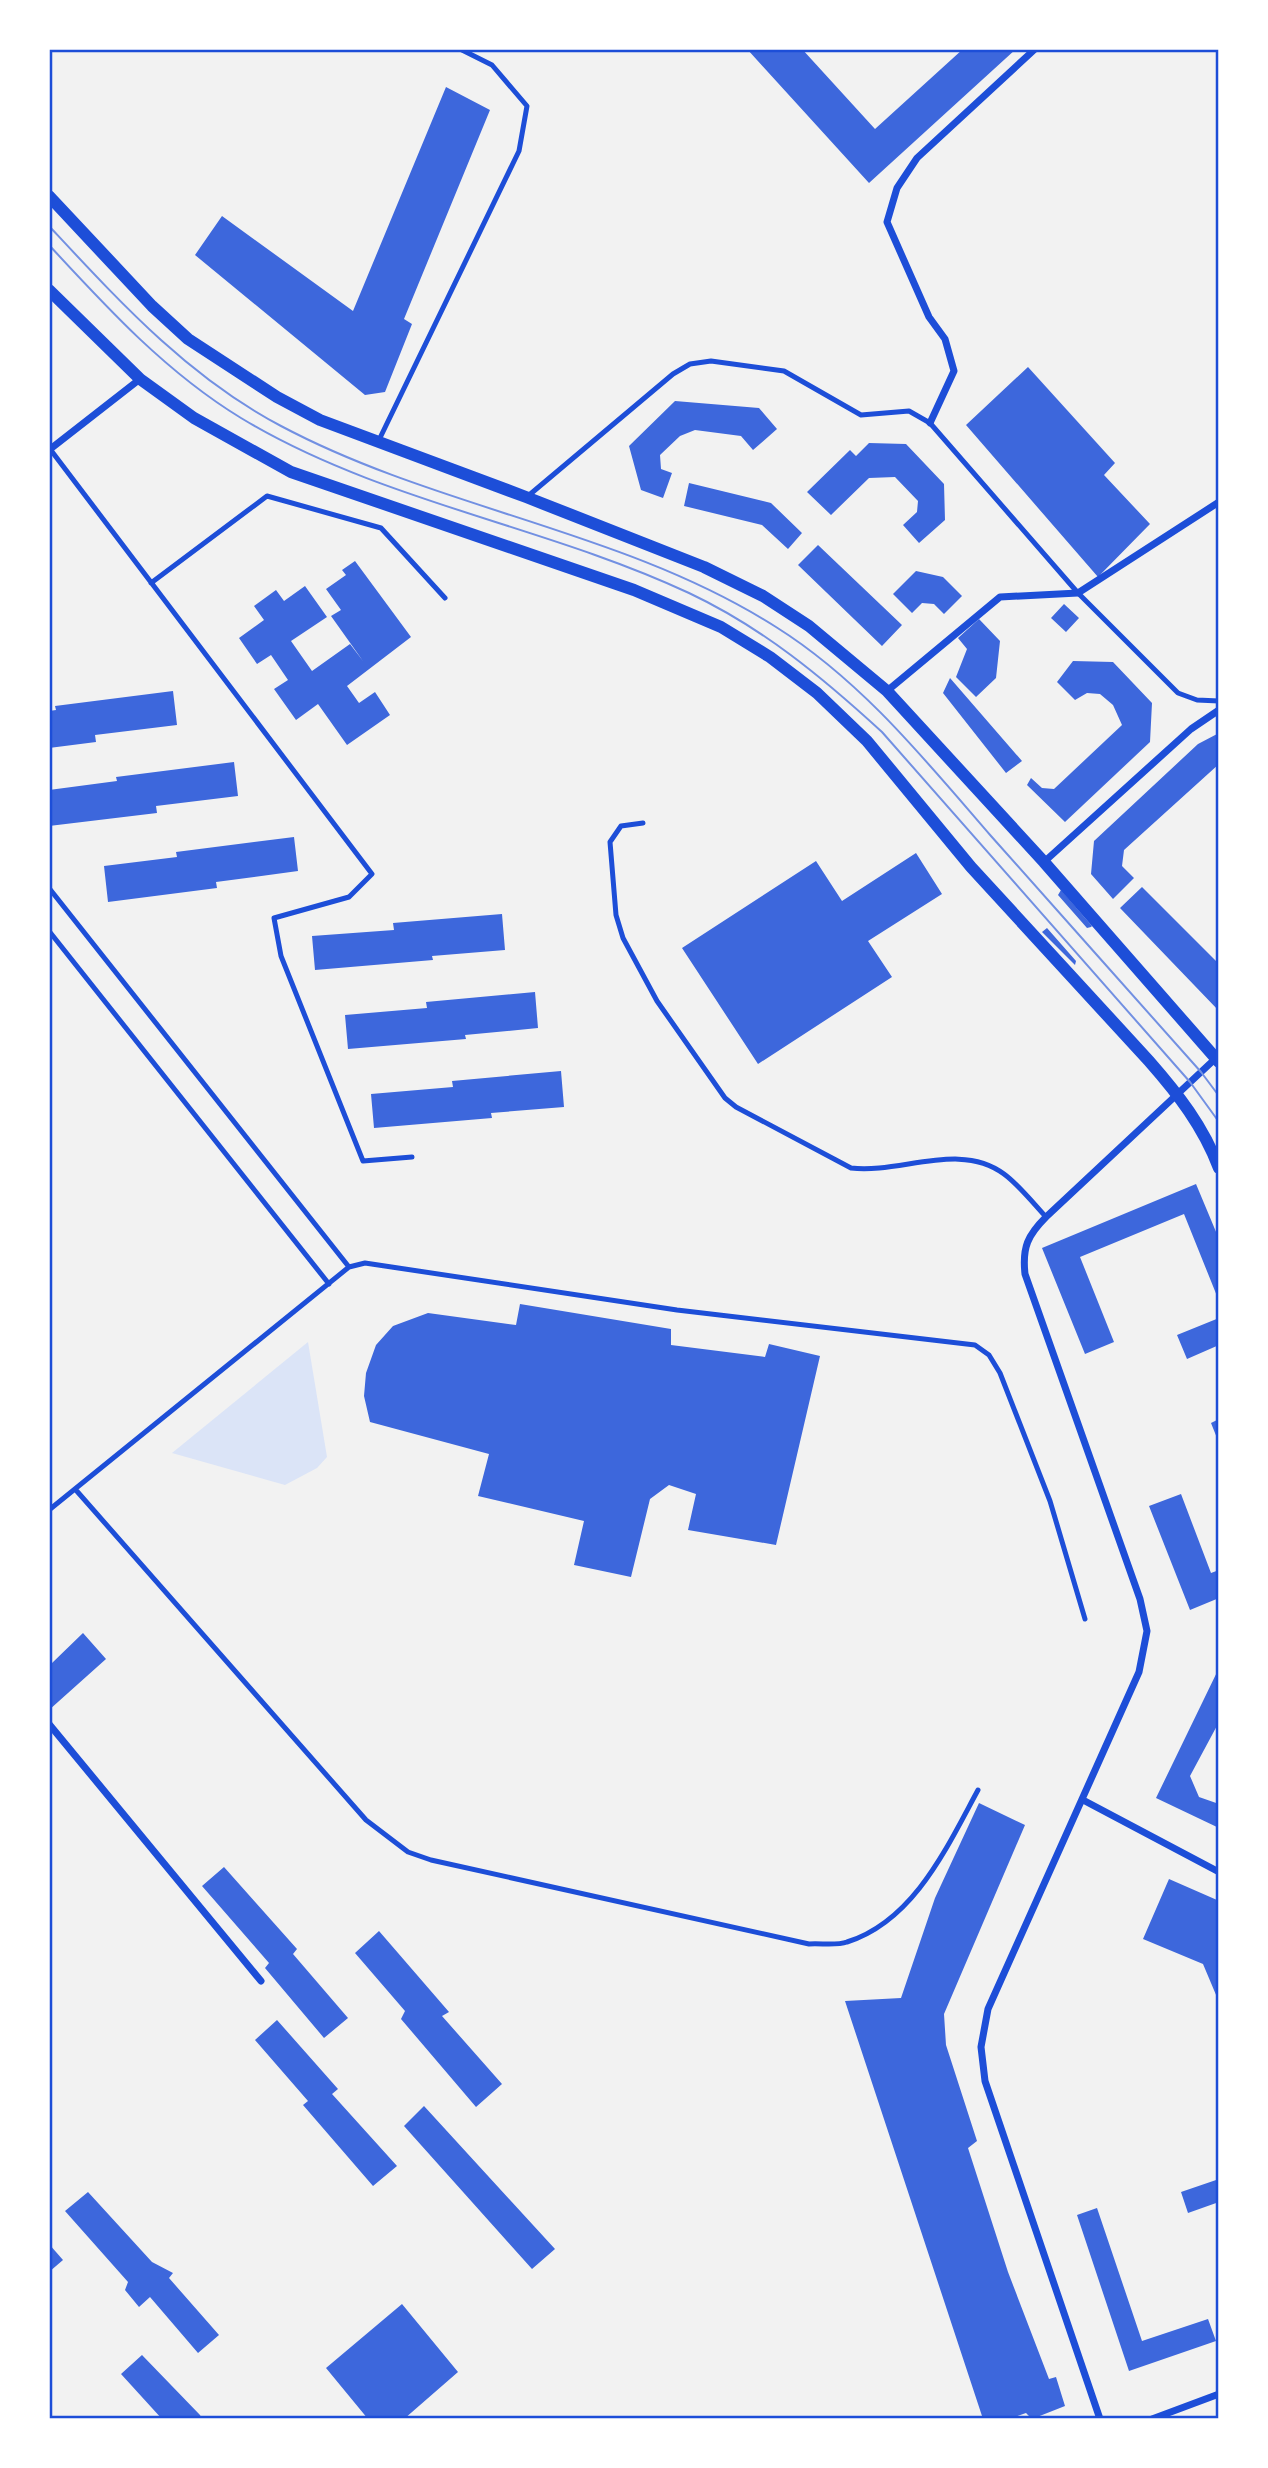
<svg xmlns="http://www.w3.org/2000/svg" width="1268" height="2468" font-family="'Nunito Sans',sans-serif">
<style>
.green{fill:#dbe4f7}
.building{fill:#3d67dc}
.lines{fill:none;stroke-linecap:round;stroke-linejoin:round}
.service{stroke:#1d4ed8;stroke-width:5}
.minor{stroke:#1d4ed8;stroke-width:7}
.tertiary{stroke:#1d4ed8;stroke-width:12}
.tram{stroke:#7290e2;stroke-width:2}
.neatline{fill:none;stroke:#1d4ed8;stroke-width:2.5}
</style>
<rect width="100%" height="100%" fill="#f2f2f2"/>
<!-- green -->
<path class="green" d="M 308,1342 L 327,1457 L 317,1468 L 285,1485 L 172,1453 Z"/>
<!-- building -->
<path class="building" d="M 747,49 L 802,49 L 875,129 L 963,49 L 1016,49 L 869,183 Z
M 446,87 L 490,110 L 404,319 L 412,324 L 385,392 L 365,395 L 195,255 L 222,216 L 353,311 Z
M 1028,367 L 1115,463 L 1104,475 L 1150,524 L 1098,577 L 966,425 Z
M 675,401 L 759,408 L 777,429 L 753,450 L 741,436 L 695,430 L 680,436 L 660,455 L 661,469 L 672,473 L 663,498 L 641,490 L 629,446 Z
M 869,443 L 906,444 L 944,484 L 945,520 L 919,543 L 903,525 L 917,512 L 918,501 L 895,477 L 869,478 L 831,515 L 807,492 L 850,450 L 856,456 Z
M 689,483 L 771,503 L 802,533 L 788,549 L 762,525 L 684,506 Z
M 818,545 L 902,625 L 882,646 L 798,565 Z
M 355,561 L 411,637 L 347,686 L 359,703 L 375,692 L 390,715 L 347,745 L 318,704 L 296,720 L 274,689 L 288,680 L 271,655 L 257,664 L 239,638 L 264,620 L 254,606 L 276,590 L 284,601 L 305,586 L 327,617 L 291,641 L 312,671 L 350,644 L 363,661 L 331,616 L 341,610 L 326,589 L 346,575 L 342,570 Z
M 916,571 L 943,577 L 962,596 L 944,614 L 934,604 L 922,603 L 912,613 L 893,594 Z
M 1064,604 L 1079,618 L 1066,632 L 1051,618 Z
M 979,619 L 1000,641 L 996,678 L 976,697 L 956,677 L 967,649 L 958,638 Z
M 1073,661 L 1113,662 L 1152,703 L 1150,742 L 1065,822 L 1027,785 L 1031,778 L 1042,788 L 1054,789 L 1122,725 L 1113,705 L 1100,694 L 1087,693 L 1075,700 L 1057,682 Z
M 950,678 L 1022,761 L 1006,773 L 943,693 Z
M 173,691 L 177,725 L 95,735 L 96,742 L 49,748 L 49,711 L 56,710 L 55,706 Z
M 1219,733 L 1219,764 L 1124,850 L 1122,866 L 1134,878 L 1113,899 L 1091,874 L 1094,841 L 1198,744 Z
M 234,762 L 238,796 L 156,806 L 157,813 L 49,826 L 49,790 L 117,781 L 116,777 Z
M 294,837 L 298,871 L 216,882 L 217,888 L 108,902 L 104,866 L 177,857 L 176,852 Z
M 916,853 L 942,894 L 868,941 L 892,977 L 758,1064 L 682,948 L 816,861 L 842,901 Z
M 1142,887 L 1219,964 L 1219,1011 L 1120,908 Z
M 1061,890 L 1092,926 L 1091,927 L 1087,928 L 1058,895 Z
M 502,914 L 505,950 L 432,956 L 433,960 L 315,970 L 312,936 L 394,930 L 393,923 Z
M 1047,928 L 1076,961 L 1075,965 L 1042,932 Z
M 535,992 L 538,1028 L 465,1035 L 466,1039 L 348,1049 L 345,1015 L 427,1008 L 426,1002 Z
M 561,1071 L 564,1107 L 491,1113 L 492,1118 L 374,1128 L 371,1094 L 453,1087 L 452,1081 Z
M 1196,1184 L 1219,1239 L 1219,1301 L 1184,1214 L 1080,1257 L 1114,1342 L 1085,1354 L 1042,1248 Z
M 520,1304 L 671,1329 L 671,1345 L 765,1357 L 769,1344 L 820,1356 L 776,1545 L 688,1530 L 696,1494 L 669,1485 L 650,1499 L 631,1577 L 574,1565 L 584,1521 L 478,1496 L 489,1454 L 370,1422 L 364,1396 L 366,1373 L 376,1345 L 393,1326 L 428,1313 L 516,1325 Z
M 1219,1318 L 1219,1345 L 1187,1359 L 1177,1335 Z
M 1219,1419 L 1219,1443 L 1211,1423 Z
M 1181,1494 L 1211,1573 L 1219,1570 L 1219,1598 L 1190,1610 L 1149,1506 Z
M 83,1633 L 106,1659 L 49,1710 L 49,1660 L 52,1663 Z
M 1219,1668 L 1219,1722 L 1190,1776 L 1199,1797 L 1219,1804 L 1219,1828 L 1156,1798 Z
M 979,1803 L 1025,1825 L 944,2014 L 946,2045 L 977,2141 L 968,2148 L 1008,2272 L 1049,2379 L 1056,2377 L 1065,2406 L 1032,2419 L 1026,2413 L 1009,2419 L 983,2419 L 845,2001 L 901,1998 L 935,1898 Z
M 224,1867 L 297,1949 L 293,1954 L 348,2018 L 324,2038 L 265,1968 L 269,1963 L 202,1886 Z
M 1169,1879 L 1217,1900 L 1219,1905 L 1219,2002 L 1203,1964 L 1143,1939 Z
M 379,1931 L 449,2012 L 442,2016 L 502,2084 L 476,2107 L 401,2019 L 405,2011 L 355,1953 Z
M 277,2020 L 338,2089 L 332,2094 L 397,2166 L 373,2186 L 303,2105 L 308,2101 L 255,2040 Z
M 424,2106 L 555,2249 L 532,2269 L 404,2126 Z
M 1219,2179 L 1219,2202 L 1188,2213 L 1181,2192 Z
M 88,2192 L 152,2262 L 173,2273 L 169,2278 L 219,2335 L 198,2353 L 150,2297 L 139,2307 L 125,2290 L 128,2282 L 65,2211 Z
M 1097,2208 L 1142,2341 L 1208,2319 L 1216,2341 L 1129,2371 L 1077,2215 Z
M 49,2244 L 63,2260 L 49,2272 Z
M 402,2304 L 458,2372 L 404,2419 L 368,2419 L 326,2368 Z
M 142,2355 L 200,2415 L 202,2419 L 162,2419 L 121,2374 Z"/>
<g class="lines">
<!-- service -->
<path class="service" d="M 378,442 L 519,151 L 527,106 L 492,65 L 460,49
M 50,449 L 372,874 L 349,897 L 274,918 L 281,956 L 363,1161 L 412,1157
M 528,496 L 673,374 L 690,364 L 711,361 L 784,371 L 861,415 L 909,411 L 930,423 L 1078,593 L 1178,693 L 1197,700 L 1219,701
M 151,583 L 267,496 L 381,528 L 445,598
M 643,823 L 621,826 L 610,842 L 616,915 L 623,938 L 657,1001 L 725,1098 L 736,1107 L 851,1168 C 900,1174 960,1141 1004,1174 C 1019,1185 1033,1203 1046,1217
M 49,888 L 349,1267
M 49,931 L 329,1284
M 75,1489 L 366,1820 L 408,1852 L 431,1860 L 809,1944 C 821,1943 836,1946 847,1942 C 914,1921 947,1847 978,1790
M 49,1510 L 349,1267 L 365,1263 L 677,1310 L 975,1345 L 989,1355 L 1000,1373 L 1050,1501 L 1085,1619"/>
<!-- minor -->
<path class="minor" d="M 930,423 L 954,371 L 945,339 L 929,317 L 887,222 L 897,188 L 917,158 L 1035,49
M 49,450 L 140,379
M 887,691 L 1000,597 L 1078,593 L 1219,502
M 1044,862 L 1191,729 L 1219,710
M 49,1724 L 261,1981
M 1083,1800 L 1219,1872
M 1100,2419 L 985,2081 L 981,2047 L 988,2009 L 1139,1672 L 1147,1631 L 1140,1599 L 1025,1274 C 1022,1247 1028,1235 1046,1217 L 1216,1058
M 1152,2419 L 1219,2394"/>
<!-- tertiary -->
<path class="tertiary" d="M 49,196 L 152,306 L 188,339 L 277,397 L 320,420 L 526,497 L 704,567 L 763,596 L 809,626 L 887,691 L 1044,862 L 1219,1062
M 49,290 L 140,379 L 194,418 L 291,472 L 634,590 L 721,627 L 770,657 L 817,693 L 867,741 L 971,867 L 1149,1061 C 1178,1094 1203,1126 1219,1168"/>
<!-- tram -->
<path class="tram" d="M 49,226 C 120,302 188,377 281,426 C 439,510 624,530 776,627 C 862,681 926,761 991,836 C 1061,915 1131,993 1201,1072 L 1219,1096
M 49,245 C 108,309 167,373 241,418 C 380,502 544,525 689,593 C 763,628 822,677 882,732 L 1190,1082 L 1219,1122"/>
</g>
<!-- border -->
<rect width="1268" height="2468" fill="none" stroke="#ffffff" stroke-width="102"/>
<rect x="51" y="51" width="1166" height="2366" class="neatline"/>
</svg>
